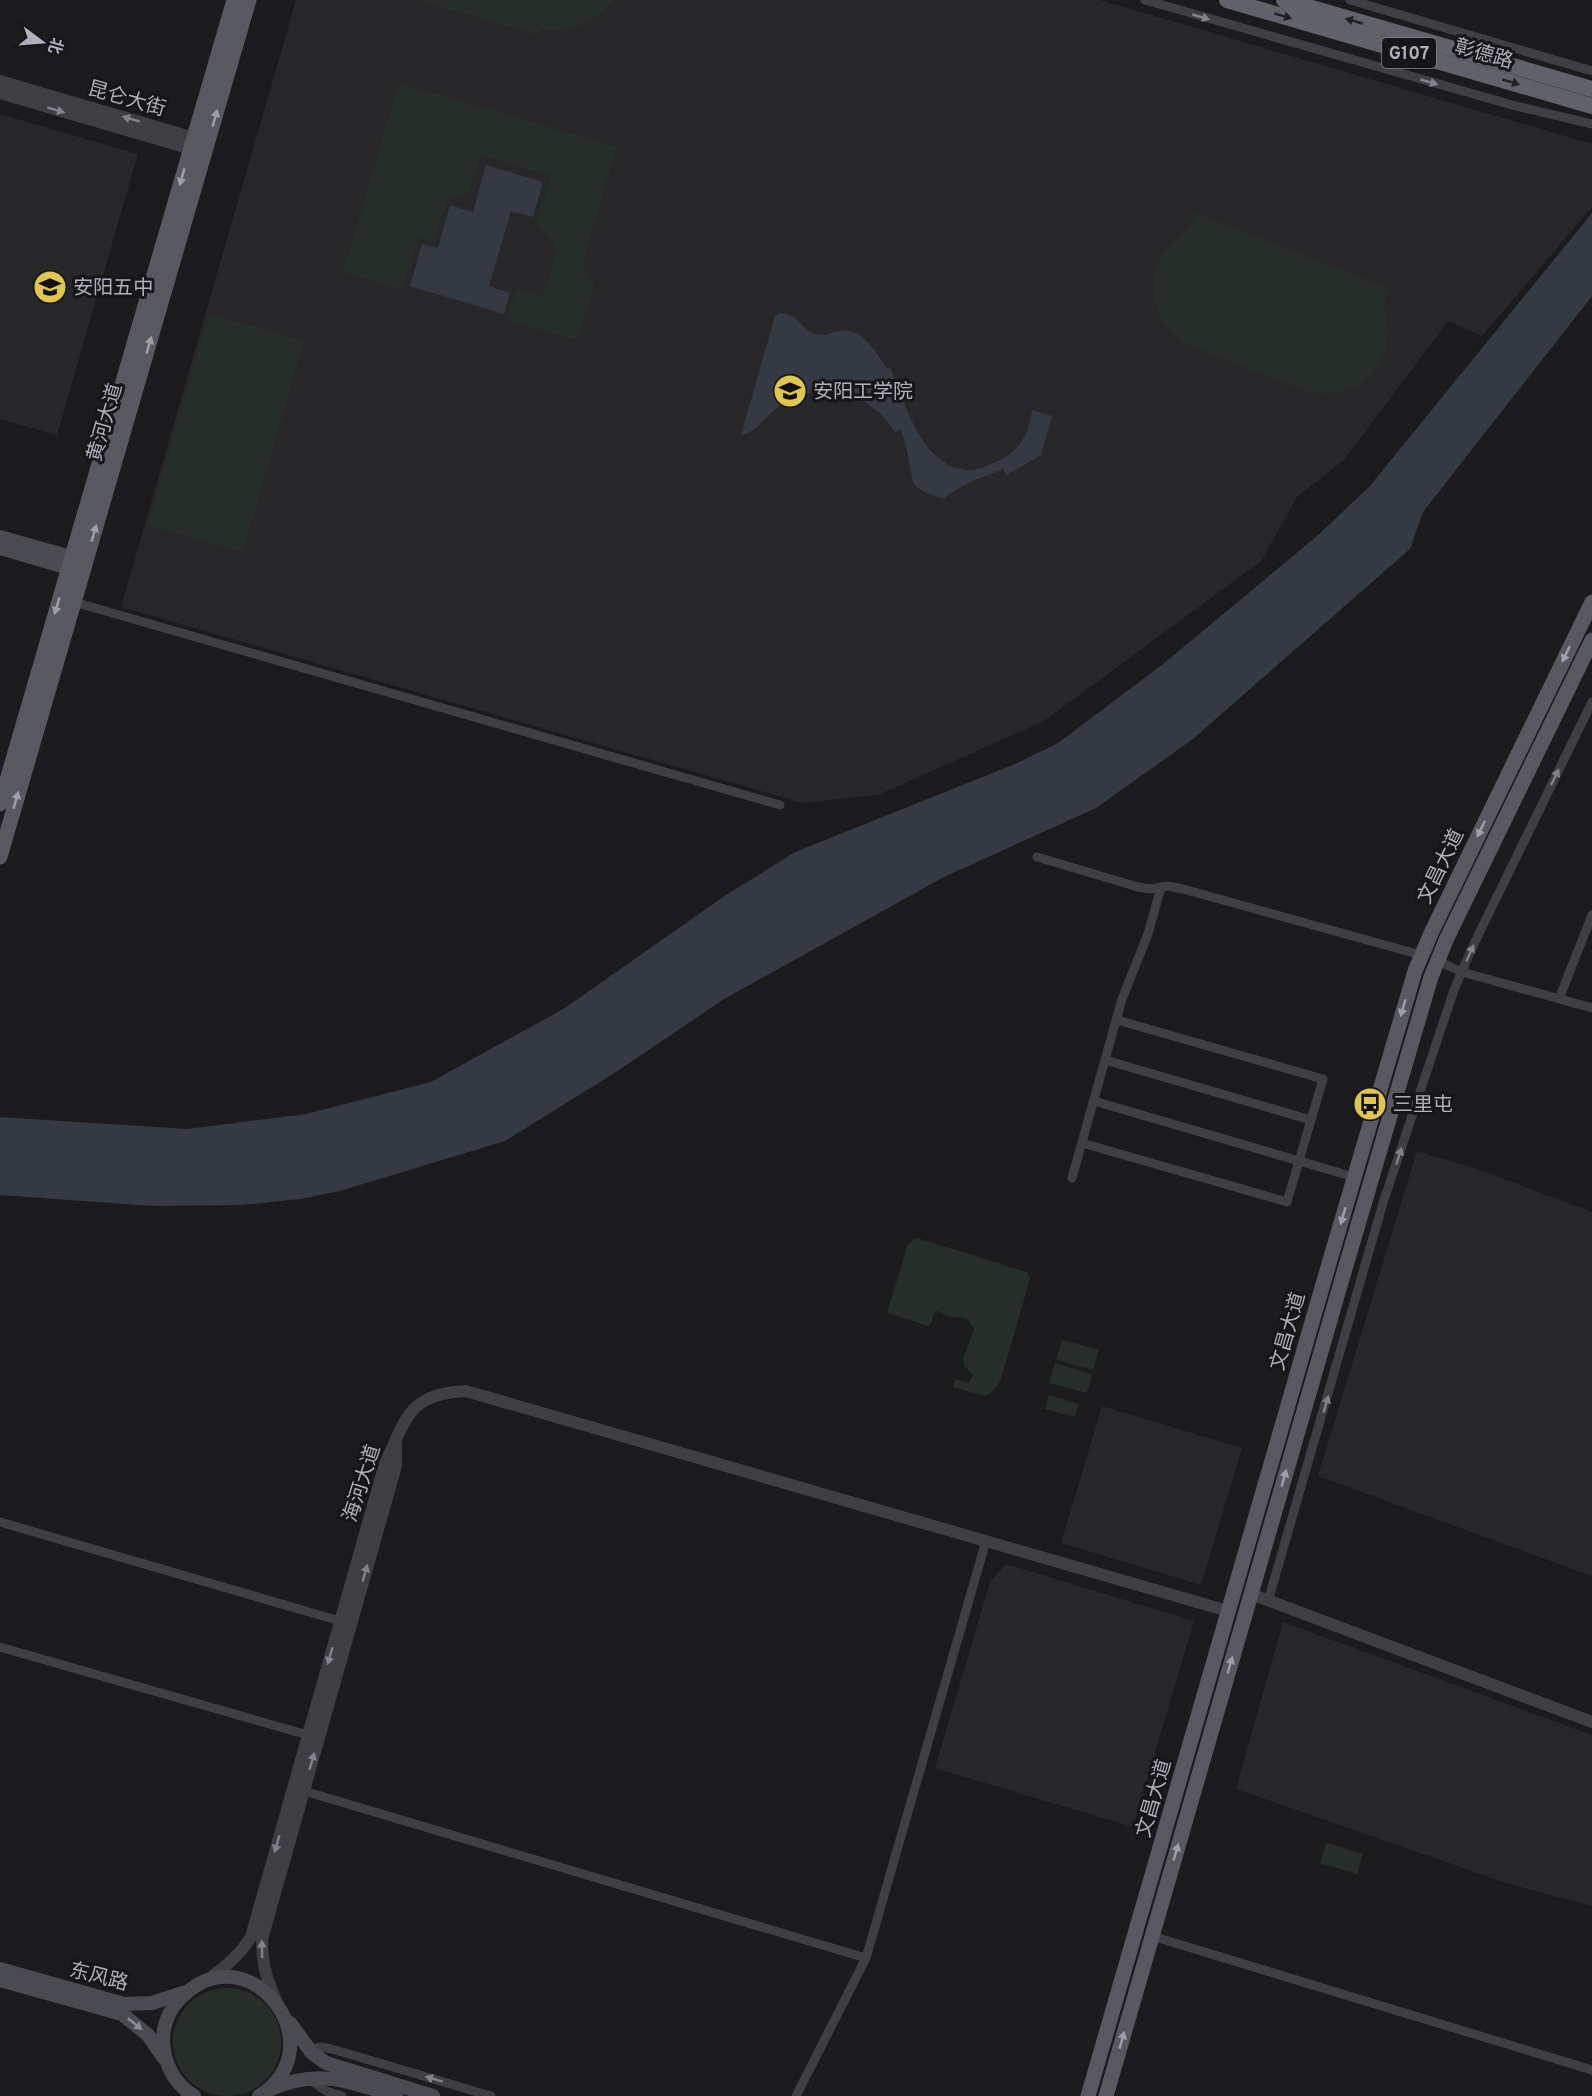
<svg xmlns="http://www.w3.org/2000/svg" width="1592" height="2096" font-family="Overpass,'Noto Sans SC',sans-serif">
<style>
.built{fill:#27272a}
.green{fill:#272e29}
.water{fill:#343942}
.lines{fill:none;stroke-linecap:round;stroke-linejoin:round}
.minor{stroke:#3e3e43;stroke-width:9}
.tertiary{stroke:#3e3e43;stroke-width:12}
.secondary{stroke:#4a4b51;stroke-width:14}
.primary{stroke:#585960;stroke-width:15}
.trunk{stroke:#606269;stroke-width:16}
.oneway{fill:#212124}
.oneway2{fill:#81828b}
.oneway3{fill:#9d9fa9}
.oneway4{fill:#8b8d96}
.labels{text-anchor:middle;stroke-width:6;stroke-linejoin:round;paint-order:stroke}
.shield{fill:#161618;stroke:#80828a;stroke-width:1.5}
.shield-label{font-size:18px;font-weight:bold;fill:#aeb0bb}
.street-label{font-size:20px;fill:#aeb0bb;stroke:#161618}
.poi-label{font-size:20px;fill:#aeb0bb;stroke:#161618;text-anchor:start}
</style>
<rect width="100%" height="100%" fill="#1b1b1d"/>
<!-- built -->
<path class="built" d="M 296,0 L 1100,0 L 1592,144 L 1592,207 L 1482,336 L 1448,321 L 1344,460 L 1297,497 L 1261,561 L 1044,721 L 878,795 L 802,803 L 121,607 Z
M 0,114 L 138,154 L 57,435 L 0,419 Z
M 1417,1151 L 1483,1171 L 1592,1212 L 1592,1576 L 1318,1476 Z
M 1102,1406 L 1242,1448 L 1201,1585 L 1061,1543 Z
M 1006,1564 L 1194,1621 L 1133,1827 L 935,1768 L 990,1582 Z
M 1283,1622 L 1592,1735 L 1592,1906 L 1509,1884 L 1236,1789 Z"/>
<!-- green -->
<path class="green" d="M 426,0 L 613,0 C 595,24 570,33 540,29 L 538,35 L 425,2 Z
M 399,83 L 617,147 L 582,265 L 591,282 L 595,283 L 579,336 L 573,339 L 507,320 L 516,289 L 543,296 C 546,284 561,250 553,240 C 546,233 542,232 537,222 L 551,176 L 481,155 L 469,193 L 447,199 L 434,242 L 418,238 L 403,290 L 343,272 Z
M 1196,213 L 1390,289 L 1383,306 C 1402,360 1361,404 1306,391 L 1186,344 C 1155,325 1143,283 1164,253 C 1171,243 1181,239 1188,230 C 1192,226 1193,218 1196,213 Z
M 209,314 L 304,341 L 243,552 L 148,525 Z
M 917,1238 L 1027,1272 L 1030,1279 L 1001,1379 C 997,1387 994,1392 985,1396 L 953,1387 L 955,1379 L 969,1383 L 973,1375 L 964,1365 L 963,1359 L 974,1329 C 966,1312 960,1320 947,1316 C 944,1314 941,1312 937,1311 L 933,1314 L 932,1322 L 928,1326 L 887,1313 L 908,1244 Z
M 1062,1340 L 1099,1350 L 1093,1370 L 1056,1360 Z
M 1055,1363 L 1092,1374 L 1087,1393 L 1049,1383 Z
M 1049,1395 L 1079,1404 L 1075,1417 L 1045,1409 Z
M 1326,1843 L 1363,1854 L 1357,1874 L 1320,1863 Z
M173 2042a54 54 0 1 1 108 0a54 54 0 1 1-108 0Z"/>
<!-- water -->
<path class="water" d="M 486,165 L 543,182 L 533,217 L 511,211 L 489,286 L 510,293 L 504,314 L 410,286 L 422,244 L 438,248 L 450,205 L 473,212 Z
M 1592,213 L 1592,296 L 1423,512 L 1410,549 L 1193,739 L 1096,808 L 944,877 L 724,999 L 616,1072 L 505,1141 L 340,1191 L 300,1199 L 241,1205 L 152,1206 L 0,1195 L 0,1117 L 187,1129 L 306,1114 L 431,1082 L 565,1008 L 723,897 L 795,852 L 1015,764 L 1058,743 L 1163,664 L 1317,536 L 1369,487 Z
M 780,313 C 800,314 800,330 815,334 C 822,337 831,333 838,331 C 863,327 876,352 887,369 L 890,367 C 905,403 921,466 967,470 C 978,471 988,465 998,461 C 1020,452 1029,432 1032,410 L 1052,416 L 1041,455 L 1007,475 L 1003,469 C 992,475 980,477 970,482 C 960,487 952,492 944,498 C 934,498 918,490 913,482 L 905,442 L 900,429 L 895,432 C 871,392 817,377 778,407 C 766,416 756,433 741,435 L 775,316 Z"/>
<g class="lines">
<!-- minor -->
<path class="minor" d="M 1145,0 L 1512,105 L 1592,124
M 1350,0 L 1592,71
M 74,602 L 780,805
M 1037,857 L 1138,887 L 1150,889 L 1168,886 L 1183,889 L 1421,955
M 1438,961 L 1462,972 L 1592,1008
M 1559,999 L 1592,915
M 1105,1060 L 1311,1120
M 1094,1101 L 1354,1177
M 1082,1143 L 1287,1202 L 1323,1079 L 1117,1020
M 1072,1178 L 1122,999 L 1148,934 L 1161,887
M 0,1522 L 340,1621
M 1268,1601 L 1383,1203 L 1454,990 L 1471,950 L 1592,702
M 0,1647 L 308,1735
M 304,1791 L 866,1958
M 1152,1936 L 1592,2070
M 309,2049 L 321,2047 L 332,2049 L 491,2096
M 309,2079 L 326,2091 L 342,2096
M 796,2096 L 866,1958 L 986,1541"/>
<!-- tertiary -->
<path class="tertiary" d="M 0,81 L 201,140
M 0,93 L 198,151
M 1251,1594 L 1592,1722
M 207,1980 C 225,1967 239,1956 251,1937 L 385,1463 C 407,1418 408,1394 466,1391 L 1228,1611
M 278,2004 C 267,1981 262,1965 262,1939 L 396,1466 L 396,1444"/>
<!-- secondary -->
<path class="secondary" d="M 0,537 L 81,560
M 0,548 L 79,571
M 0,1969 L 124,2004 L 152,2003 L 183,1993
M 0,1980 L 122,2014 L 148,2035 L 163,2057
M 290,2023 L 312,2053 L 326,2063 L 433,2096
M 271,2089 C 320,2068 349,2082 396,2096
M 194,2096 C 174,2084 163,2062 163,2038 C 164,2021 172,2005 185,1994 C 252,1934 337,2047 259,2096"/>
<!-- primary -->
<path class="primary" d="M 0,804 L 234,0
M 0,857 L 249,0
M 1088,2096 L 1330,1260 L 1415,971 L 1432,931 L 1592,602
M 1106,2096 L 1340,1286 L 1431,977 L 1447,938 L 1592,640"/>
<!-- trunk -->
<path class="trunk" d="M 1227,0 L 1592,106
M 1284,0 L 1592,89"/>
</g>
<!-- one-way arrows -->
<defs><path id="oneway-solid" d="M-6-.8H1V-3.2L6.5 0L1 3.2V.8H-6Z" transform="scale(1.5)"/></defs>
<g class="oneway">
<use href="#oneway-solid" transform="translate(1283 16) rotate(16)"/>
<use href="#oneway-solid" transform="translate(1354 21) rotate(-164)"/>
<use href="#oneway-solid" transform="translate(1511 82) rotate(16)"/>
</g>
<g class="oneway2">
<use href="#oneway-solid" transform="translate(1201 17) rotate(16)"/>
<use href="#oneway-solid" transform="translate(1429 82) rotate(16)"/>
<use href="#oneway-solid" transform="translate(56 110) rotate(16)"/>
<use href="#oneway-solid" transform="translate(131 119) rotate(-164)"/>
<use href="#oneway-solid" transform="translate(1555 777) rotate(-64)"/>
<use href="#oneway-solid" transform="translate(1470 953) rotate(-66)"/>
<use href="#oneway-solid" transform="translate(1399 1156) rotate(-72)"/>
<use href="#oneway-solid" transform="translate(1326 1404) rotate(-74)"/>
<use href="#oneway-solid" transform="translate(365 1573) rotate(-74)"/>
<use href="#oneway-solid" transform="translate(330 1656) rotate(106)"/>
<use href="#oneway-solid" transform="translate(312 1761) rotate(-74)"/>
<use href="#oneway-solid" transform="translate(277 1844) rotate(106)"/>
<use href="#oneway-solid" transform="translate(262 1949) rotate(-91)"/>
<use href="#oneway-solid" transform="translate(434 2079) rotate(-163)"/>
</g>
<g class="oneway3">
<use href="#oneway-solid" transform="translate(215 118) rotate(-74)"/>
<use href="#oneway-solid" transform="translate(182 177) rotate(106)"/>
<use href="#oneway-solid" transform="translate(149 345) rotate(-74)"/>
<use href="#oneway-solid" transform="translate(94 533) rotate(-74)"/>
<use href="#oneway-solid" transform="translate(57 606) rotate(106)"/>
<use href="#oneway-solid" transform="translate(1566 654) rotate(116)"/>
<use href="#oneway-solid" transform="translate(16 800) rotate(-74)"/>
<use href="#oneway-solid" transform="translate(1481 829) rotate(116)"/>
<use href="#oneway-solid" transform="translate(1403 1008) rotate(106)"/>
<use href="#oneway-solid" transform="translate(1343 1216) rotate(106)"/>
<use href="#oneway-solid" transform="translate(1284 1478) rotate(-74)"/>
<use href="#oneway-solid" transform="translate(1230 1665) rotate(-74)"/>
<use href="#oneway-solid" transform="translate(1176 1852) rotate(-74)"/>
<use href="#oneway-solid" transform="translate(1122 2040) rotate(-74)"/>
</g>
<use class="oneway4" href="#oneway-solid" transform="translate(135 2024) rotate(38)"/>
<!-- icons -->
<defs>
<symbol id="school-disc" viewBox="-11 -11 22 22"><circle r="9.5" fill="#e1c64e" stroke="#161618"/><path d="M0-5L7-2L0 1L-7-2ZM-4 1L0 2.5L4 1V4Q0 6-4 4Z" fill="#111"/></symbol>
<symbol id="university-disc" viewBox="-11 -11 22 22"><circle r="9.5" fill="#e1c64e" stroke="#161618"/><path d="M0-5L7-2L0 1L-7-2ZM-4 1L0 2.5L4 1V4Q0 6-4 4Z" fill="#111"/></symbol>
<symbol id="bus-disc" viewBox="-11 -11 22 22"><circle r="9.5" fill="#e1c64e" stroke="#161618"/><path d="M-5-6H5V4H4V6H2V4H-2V6H-4V4H-5ZM-3.5-4V0h7V-4ZM-3.5 1.2v1.5H-2V1.2ZM2 1.2v1.5H3.5V1.2Z" fill="#111"/></symbol>
</defs>
<g fill-rule="evenodd">
<use href="#school-disc" x="31" y="268" width="38" height="38"/>
<use href="#university-disc" x="771" y="372" width="38" height="38"/>
<use href="#bus-disc" x="1351" y="1085" width="38" height="38"/>
</g>
<g class="labels">
<!-- shield labels -->
<rect class="shield" x="1382" y="38" width="54" height="30" rx="4.5"/>
<g class="shield-label">
<text x="1409" y="59">G107</text>
</g>
<!-- street labels -->
<g class="street-label">
<text transform="translate(1484 53) rotate(16)" y="7">彰德路</text>
<text transform="translate(127 98) rotate(16)" y="7">昆仑大街</text>
<text transform="translate(104 422) rotate(-74)" y="7">黄河大道</text>
<text transform="translate(1440 866) rotate(-64)" y="7">文昌大道</text>
<text transform="translate(1287 1331) rotate(-74)" y="7">文昌大道</text>
<text transform="translate(361 1483) rotate(-72)" y="7">海河大道</text>
<text transform="translate(1153 1798) rotate(-74)" y="7">文昌大道</text>
<text transform="translate(99 1976) rotate(14)" y="7">东风路</text>
</g>
<!-- poi labels -->
<g class="poi-label">
<text x="73" y="294">安阳五中</text>
<text x="813" y="398">安阳工学院</text>
<text x="1393" y="1111">三里屯</text>
</g>
</g>
<!-- north arrow -->
<g transform="translate(42 42) rotate(106)" stroke="#161618" stroke-width="4.5" paint-order="stroke">
<path d="M0-4.5L10 22L0 15L-10 22Z" fill="#aeb0bb"/>
<text y="-9" font-size="16" font-weight="bold" text-anchor="middle" fill="#aeb0bb">北</text>
</g>
</svg>
